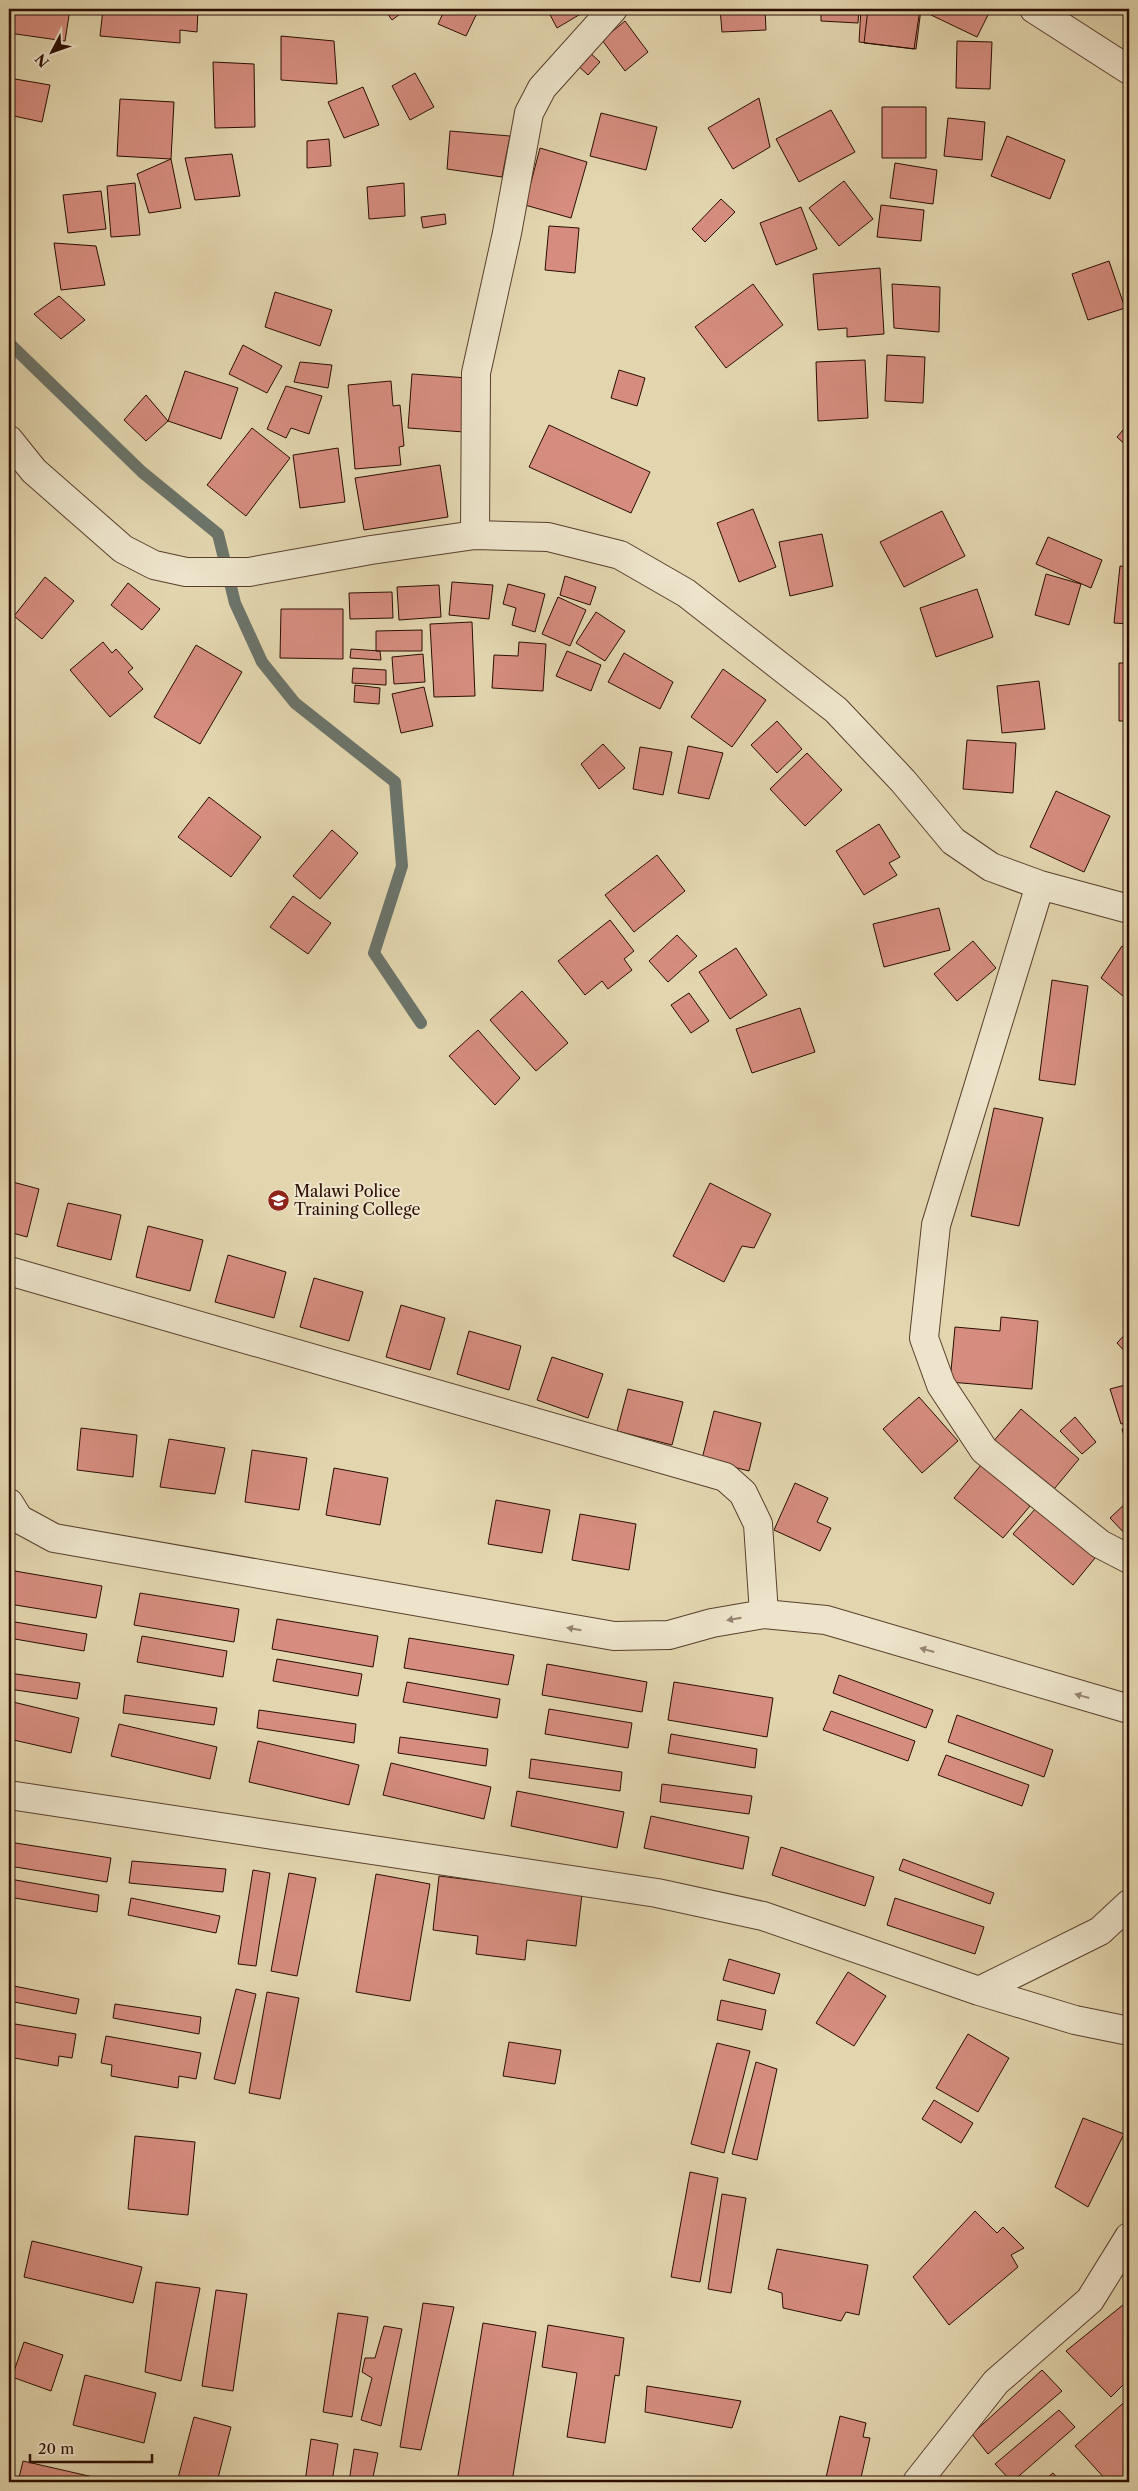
<svg xmlns="http://www.w3.org/2000/svg" width="1138" height="2491" font-family="'Libre Caslon Text',serif">
<style>
.lines{fill:none;stroke-linecap:round;stroke-linejoin:round}
.stream{stroke:#6b746a;stroke-width:12}
.building{fill:#d68d7f;stroke:#2a0d00}
.minor-casing{stroke:#583f2c;stroke-width:30}
.minor{stroke:#ede4cb;stroke-width:28}
.oneway{fill:#958370}
.labels{text-anchor:middle;stroke-width:4;stroke-linejoin:round;paint-order:stroke}
.poi-label{font-size:16px;fill:#2a0d00;stroke:#ede4cb;text-anchor:start}
</style>
<rect width="100%" height="100%" fill="#e3d6af"/>
<filter id="stains"><feTurbulence type="fractalNoise" baseFrequency=".004" numOctaves="4"/><feColorMatrix values="0 0 0 0 .2 0 0 0 0 .09 0 0 0 0 .02 0 0 0 .5 -.17"/></filter>
<radialGradient id="worn" r=".72"><stop offset=".6" stop-color="#630" stop-opacity="0"/><stop offset="1" stop-color="#630" stop-opacity=".3"/></radialGradient>
<g class="lines">
<!-- stream -->
<path class="stream" d="M 9,343 L 142,472 L 218,534 L 235,603 L 262,662 L 295,703 L 395,782 L 402,866 L 374,953 L 421,1023"/>
</g>
<!-- building -->
<path class="building" d="M 9,9 L 70,9 L 65,41 L 9,33 Z
M 103,9 L 198,9 L 197,32 L 180,30 L 180,43 L 100,36 Z
M 384,9 L 407,9 L 392,20 Z
M 445,9 L 479,9 L 466,36 L 438,24 Z
M 547,9 L 589,9 L 557,28 Z
M 720,9 L 765,9 L 766,30 L 722,32 Z
M 821,9 L 859,9 L 858,23 L 821,21 Z
M 861,9 L 920,9 L 914,49 L 859,42 Z
M 868,9 L 921,9 L 916,49 L 864,43 Z
M 934,9 L 991,9 L 977,37 L 931,15 Z
M 625,21 L 648,52 L 625,71 L 602,40 Z
M 281,36 L 334,41 L 337,84 L 281,80 Z
M 957,41 L 992,42 L 990,89 L 956,88 Z
M 586,49 L 600,62 L 588,75 L 574,62 Z
M 213,62 L 254,64 L 255,127 L 215,128 Z
M 415,73 L 434,107 L 410,120 L 392,86 Z
M 9,78 L 50,85 L 42,122 L 9,115 Z
M 363,87 L 379,125 L 344,138 L 328,102 Z
M 759,98 L 770,147 L 733,169 L 708,128 Z
M 120,99 L 174,102 L 171,159 L 117,156 Z
M 882,107 L 926,107 L 926,158 L 882,158 Z
M 831,110 L 855,152 L 799,182 L 776,139 Z
M 601,113 L 657,127 L 646,170 L 590,156 Z
M 948,118 L 985,122 L 982,160 L 944,156 Z
M 450,131 L 510,136 L 502,177 L 447,169 Z
M 1007,136 L 1065,160 L 1050,199 L 991,176 Z
M 329,139 L 331,166 L 307,168 L 307,141 Z
M 540,148 L 587,162 L 571,218 L 525,205 Z
M 232,154 L 240,196 L 195,200 L 185,158 Z
M 171,159 L 181,208 L 149,213 L 137,174 Z
M 895,163 L 937,170 L 933,204 L 890,198 Z
M 844,181 L 873,219 L 839,246 L 809,208 Z
M 135,183 L 140,235 L 111,237 L 107,186 Z
M 404,183 L 405,216 L 369,219 L 367,187 Z
M 101,191 L 106,229 L 68,233 L 63,195 Z
M 721,199 L 735,212 L 705,242 L 692,229 Z
M 881,205 L 924,210 L 921,241 L 877,237 Z
M 801,207 L 817,249 L 776,265 L 760,223 Z
M 445,214 L 446,224 L 423,228 L 421,217 Z
M 549,226 L 579,228 L 575,273 L 545,270 Z
M 54,243 L 96,246 L 105,285 L 61,290 Z
M 1109,261 L 1125,308 L 1088,320 L 1072,274 Z
M 880,268 L 884,334 L 847,337 L 847,328 L 818,330 L 813,274 Z
M 753,284 L 783,325 L 726,368 L 695,327 Z
M 892,284 L 940,287 L 939,332 L 894,328 Z
M 275,292 L 332,310 L 320,346 L 265,327 Z
M 59,296 L 85,320 L 61,339 L 34,314 Z
M 243,345 L 282,366 L 267,393 L 229,374 Z
M 887,355 L 925,357 L 923,403 L 885,401 Z
M 865,360 L 868,418 L 818,421 L 816,362 Z
M 300,362 L 332,365 L 328,388 L 294,382 Z
M 619,370 L 645,378 L 637,406 L 611,398 Z
M 185,371 L 238,388 L 221,439 L 168,421 Z
M 412,374 L 468,378 L 464,432 L 408,428 Z
M 391,381 L 393,406 L 400,405 L 404,446 L 399,447 L 401,465 L 355,469 L 348,385 Z
M 286,386 L 322,396 L 309,434 L 291,428 L 286,438 L 267,429 Z
M 146,395 L 168,421 L 146,441 L 124,420 Z
M 1129,423 L 1129,448 L 1117,437 Z
M 549,425 L 650,472 L 631,513 L 529,467 Z
M 252,428 L 290,458 L 246,516 L 207,485 Z
M 338,448 L 345,502 L 300,508 L 293,455 Z
M 440,465 L 448,517 L 364,530 L 355,478 Z
M 753,509 L 776,567 L 739,582 L 717,523 Z
M 942,511 L 965,556 L 904,587 L 880,542 Z
M 9,523 L 15,533 L 9,538 Z
M 1129,532 L 1129,546 L 1123,542 Z
M 822,534 L 833,586 L 790,596 L 779,542 Z
M 1048,537 L 1102,560 L 1091,588 L 1036,564 Z
M 1120,566 L 1129,567 L 1129,624 L 1114,623 Z
M 1046,574 L 1081,584 L 1069,625 L 1035,615 Z
M 565,576 L 596,587 L 590,605 L 560,595 Z
M 45,577 L 74,601 L 42,639 L 14,616 Z
M 452,582 L 493,585 L 489,619 L 449,615 Z
M 128,583 L 160,609 L 142,630 L 111,605 Z
M 508,584 L 545,594 L 535,632 L 512,625 L 516,608 L 503,604 Z
M 439,585 L 441,617 L 399,620 L 397,587 Z
M 977,589 L 993,637 L 936,657 L 920,608 Z
M 392,592 L 393,618 L 350,619 L 349,593 Z
M 558,597 L 586,610 L 570,646 L 542,634 Z
M 281,609 L 343,609 L 343,659 L 280,658 Z
M 596,612 L 625,631 L 605,661 L 576,643 Z
M 472,622 L 475,696 L 434,697 L 430,624 Z
M 422,630 L 422,651 L 376,651 L 376,631 Z
M 103,642 L 112,653 L 116,649 L 133,668 L 128,672 L 143,689 L 110,717 L 70,670 Z
M 519,642 L 546,644 L 543,691 L 492,688 L 494,655 L 518,656 Z
M 196,645 L 242,672 L 200,744 L 154,717 Z
M 351,649 L 380,651 L 381,660 L 350,658 Z
M 567,651 L 601,665 L 591,691 L 556,676 Z
M 624,653 L 673,682 L 660,709 L 608,682 Z
M 423,654 L 425,682 L 394,684 L 392,657 Z
M 1119,663 L 1129,663 L 1129,721 L 1119,721 Z
M 353,668 L 386,670 L 386,685 L 352,683 Z
M 723,669 L 766,700 L 732,747 L 691,717 Z
M 1039,681 L 1045,729 L 1002,733 L 997,686 Z
M 355,685 L 380,688 L 379,704 L 354,702 Z
M 424,687 L 433,726 L 401,733 L 392,694 Z
M 777,721 L 802,749 L 777,773 L 751,745 Z
M 967,740 L 1016,743 L 1013,793 L 963,789 Z
M 603,744 L 625,768 L 599,789 L 581,764 Z
M 688,746 L 723,753 L 709,799 L 678,793 Z
M 640,747 L 672,752 L 663,795 L 633,789 Z
M 807,753 L 842,790 L 805,826 L 770,789 Z
M 1056,791 L 1110,816 L 1084,872 L 1030,847 Z
M 209,797 L 261,837 L 231,877 L 178,837 Z
M 879,824 L 900,857 L 889,863 L 897,875 L 864,895 L 836,851 Z
M 332,830 L 358,853 L 320,899 L 293,876 Z
M 657,855 L 685,891 L 634,932 L 605,895 Z
M 293,896 L 331,923 L 308,954 L 270,927 Z
M 939,908 L 950,950 L 884,967 L 873,924 Z
M 610,920 L 634,951 L 624,959 L 632,970 L 608,989 L 602,981 L 585,995 L 558,961 Z
M 677,935 L 697,956 L 668,982 L 649,961 Z
M 973,941 L 996,968 L 957,1001 L 934,974 Z
M 1122,946 L 1129,951 L 1129,1001 L 1101,978 Z
M 736,948 L 767,995 L 730,1019 L 699,972 Z
M 1052,980 L 1088,986 L 1075,1085 L 1039,1080 Z
M 522,991 L 568,1043 L 536,1071 L 490,1020 Z
M 689,993 L 709,1021 L 691,1033 L 671,1005 Z
M 800,1008 L 815,1052 L 752,1073 L 736,1029 Z
M 478,1030 L 520,1078 L 495,1105 L 449,1056 Z
M 994,1108 L 1043,1118 L 1019,1226 L 971,1216 Z
M 9,1181 L 39,1189 L 27,1237 L 9,1232 Z
M 710,1183 L 771,1214 L 754,1248 L 742,1246 L 724,1282 L 673,1256 Z
M 68,1203 L 121,1215 L 111,1260 L 57,1246 Z
M 148,1226 L 203,1240 L 190,1291 L 136,1277 Z
M 228,1255 L 286,1272 L 274,1318 L 215,1302 Z
M 314,1278 L 363,1292 L 349,1341 L 300,1327 Z
M 401,1305 L 445,1318 L 430,1370 L 386,1357 Z
M 1001,1317 L 1038,1321 L 1032,1389 L 950,1382 L 955,1327 L 1000,1331 Z
M 1129,1330 L 1129,1356 L 1117,1343 Z
M 469,1331 L 521,1346 L 509,1390 L 457,1374 Z
M 552,1357 L 603,1374 L 588,1418 L 537,1400 Z
M 1129,1384 L 1129,1422 L 1121,1424 L 1110,1389 Z
M 628,1389 L 683,1402 L 672,1445 L 617,1431 Z
M 919,1397 L 958,1441 L 922,1473 L 883,1429 Z
M 1021,1409 L 1079,1459 L 1050,1494 L 992,1443 Z
M 714,1411 L 761,1423 L 749,1471 L 702,1459 Z
M 1075,1417 L 1096,1442 L 1082,1454 L 1060,1431 Z
M 1129,1427 L 1129,1453 L 1122,1429 Z
M 81,1428 L 137,1435 L 133,1477 L 77,1470 Z
M 169,1439 L 225,1448 L 215,1494 L 160,1487 Z
M 252,1450 L 307,1458 L 299,1510 L 245,1502 Z
M 981,1465 L 1030,1506 L 1003,1538 L 954,1498 Z
M 334,1468 L 388,1478 L 380,1525 L 326,1515 Z
M 795,1483 L 828,1498 L 817,1522 L 831,1528 L 820,1551 L 774,1530 Z
M 496,1500 L 550,1510 L 542,1553 L 488,1544 Z
M 1128,1501 L 1129,1502 L 1129,1538 L 1110,1518 Z
M 1036,1508 L 1095,1558 L 1073,1585 L 1013,1534 Z
M 580,1514 L 636,1524 L 629,1570 L 572,1560 Z
M 9,1570 L 102,1586 L 96,1618 L 9,1604 Z
M 140,1593 L 239,1609 L 234,1642 L 134,1625 Z
M 277,1619 L 378,1636 L 373,1667 L 272,1649 Z
M 9,1621 L 87,1634 L 84,1651 L 9,1638 Z
M 142,1636 L 227,1651 L 223,1677 L 137,1662 Z
M 409,1638 L 514,1655 L 508,1685 L 404,1668 Z
M 277,1659 L 362,1674 L 358,1696 L 273,1681 Z
M 547,1664 L 647,1682 L 642,1712 L 542,1695 Z
M 9,1673 L 80,1683 L 77,1699 L 9,1689 Z
M 839,1675 L 933,1710 L 926,1728 L 833,1693 Z
M 407,1682 L 500,1699 L 497,1718 L 403,1702 Z
M 674,1682 L 773,1698 L 767,1737 L 668,1720 Z
M 125,1695 L 217,1708 L 214,1725 L 123,1713 Z
M 9,1701 L 79,1718 L 71,1753 L 9,1739 Z
M 549,1709 L 632,1723 L 628,1748 L 545,1734 Z
M 259,1710 L 356,1724 L 354,1743 L 257,1728 Z
M 831,1711 L 915,1741 L 908,1761 L 823,1730 Z
M 957,1715 L 1053,1750 L 1044,1777 L 948,1742 Z
M 119,1724 L 217,1747 L 210,1779 L 111,1756 Z
M 671,1734 L 757,1749 L 755,1768 L 668,1753 Z
M 400,1737 L 488,1749 L 486,1766 L 398,1753 Z
M 258,1741 L 359,1765 L 349,1805 L 249,1782 Z
M 946,1755 L 1029,1785 L 1022,1806 L 938,1775 Z
M 531,1759 L 622,1772 L 620,1791 L 529,1778 Z
M 391,1763 L 491,1787 L 484,1819 L 383,1795 Z
M 662,1784 L 752,1796 L 749,1814 L 660,1802 Z
M 517,1791 L 624,1812 L 617,1848 L 511,1826 Z
M 651,1816 L 749,1837 L 743,1869 L 644,1848 Z
M 9,1842 L 111,1858 L 107,1882 L 9,1866 Z
M 781,1847 L 874,1877 L 865,1906 L 772,1875 Z
M 903,1859 L 994,1893 L 990,1904 L 899,1870 Z
M 132,1861 L 226,1869 L 223,1892 L 129,1883 Z
M 253,1870 L 270,1873 L 256,1966 L 238,1964 Z
M 289,1873 L 316,1878 L 297,1976 L 271,1971 Z
M 376,1874 L 430,1884 L 410,2001 L 356,1992 Z
M 439,1876 L 582,1894 L 576,1946 L 527,1940 L 525,1960 L 476,1954 L 478,1936 L 433,1930 Z
M 10,1879 L 99,1895 L 97,1912 L 9,1897 Z
M 131,1898 L 220,1916 L 216,1933 L 128,1915 Z
M 895,1898 L 984,1927 L 975,1954 L 887,1925 Z
M 729,1959 L 780,1974 L 774,1994 L 723,1980 Z
M 848,1972 L 886,1996 L 854,2046 L 816,2023 Z
M 9,1985 L 79,1999 L 76,2014 L 9,2001 Z
M 236,1989 L 256,1994 L 235,2084 L 214,2079 Z
M 267,1992 L 299,1998 L 280,2099 L 249,2093 Z
M 721,2000 L 766,2010 L 762,2030 L 717,2020 Z
M 115,2004 L 201,2017 L 199,2034 L 113,2018 Z
M 9,2023 L 76,2034 L 72,2058 L 59,2056 L 58,2066 L 9,2057 Z
M 968,2034 L 1009,2058 L 978,2112 L 936,2088 Z
M 106,2036 L 201,2053 L 196,2079 L 179,2076 L 178,2088 L 111,2076 L 112,2065 L 101,2063 Z
M 509,2042 L 561,2050 L 555,2084 L 503,2076 Z
M 717,2043 L 750,2051 L 724,2153 L 691,2144 Z
M 756,2062 L 777,2069 L 757,2160 L 732,2154 Z
M 934,2100 L 973,2123 L 961,2143 L 922,2119 Z
M 1083,2118 L 1124,2134 L 1088,2207 L 1055,2187 Z
M 135,2136 L 195,2142 L 188,2215 L 128,2209 Z
M 690,2172 L 718,2178 L 700,2282 L 671,2277 Z
M 722,2194 L 746,2198 L 731,2293 L 708,2289 Z
M 975,2211 L 997,2233 L 1003,2227 L 1024,2248 L 1011,2255 L 1018,2267 L 949,2325 L 913,2277 Z
M 32,2241 L 142,2267 L 133,2303 L 24,2277 Z
M 777,2249 L 868,2265 L 859,2315 L 846,2312 L 841,2321 L 783,2308 L 782,2293 L 768,2289 Z
M 9,2250 L 14,2251 L 9,2276 Z
M 156,2282 L 200,2288 L 181,2381 L 145,2372 Z
M 216,2290 L 247,2294 L 233,2391 L 202,2386 Z
M 1129,2300 L 1129,2379 L 1111,2397 L 1066,2351 Z
M 423,2303 L 454,2307 L 421,2450 L 400,2447 Z
M 338,2313 L 368,2317 L 352,2417 L 323,2412 Z
M 483,2323 L 536,2332 L 512,2482 L 457,2482 Z
M 548,2325 L 624,2338 L 619,2376 L 615,2375 L 605,2443 L 567,2437 L 577,2373 L 542,2367 Z
M 384,2326 L 402,2329 L 381,2426 L 361,2420 L 372,2378 L 362,2372 L 365,2358 L 375,2358 Z
M 24,2342 L 63,2355 L 51,2391 L 12,2377 Z
M 1042,2370 L 1062,2391 L 988,2454 L 972,2434 Z
M 85,2375 L 156,2393 L 144,2443 L 73,2425 Z
M 647,2386 L 741,2401 L 732,2428 L 645,2412 Z
M 1129,2398 L 1129,2482 L 1108,2482 L 1075,2446 Z
M 1059,2410 L 1075,2427 L 1012,2482 L 995,2464 Z
M 840,2416 L 866,2423 L 863,2437 L 870,2438 L 860,2482 L 825,2482 Z
M 194,2417 L 231,2427 L 217,2482 L 177,2482 Z
M 311,2439 L 338,2444 L 332,2482 L 305,2482 Z
M 354,2449 L 378,2453 L 372,2482 L 349,2482 Z
M 23,2461 L 115,2482 L 18,2482 Z
M 1053,2473 L 1061,2482 L 1042,2482 Z"/>
<g class="lines">
<defs>
<path id="minor" d="M 1034,9 L 1129,70
M 9,440 L 34,471 L 123,549 L 154,565 L 186,572 L 249,572 L 371,550 L 475,535 L 548,537 L 620,555 L 686,593 L 836,710 L 903,781 L 953,841 L 991,867 L 1040,885 L 1129,909
M 475,535 L 476,373 L 507,233 L 529,113 L 542,88 L 613,9
M 1040,885 L 936,1225 L 924,1338 L 941,1385 L 984,1450 L 1100,1544 L 1129,1559
M 9,1271 L 725,1477 L 743,1493 L 758,1524 L 764,1614
M 9,1503 L 19,1519 L 54,1538 L 614,1636 L 669,1635 L 712,1623 L 764,1614 L 826,1620 L 1129,1709
M 9,1795 L 657,1893 L 763,1916 L 979,1991 L 1075,2020 L 1129,2031
M 979,1991 L 1100,1931 L 1129,1904
M 917,2482 L 996,2382 L 1090,2300 L 1129,2237"/>
</defs>
<!-- minor casing -->
<use href="#minor" class="minor-casing"/>
<!-- minor -->
<use href="#minor" class="minor"/>
</g>
<!-- one-way arrows -->
<defs><path id="oneway-solid" d="M-6-.8H1V-3.2L6.5 0L1 3.2V.8H-6Z" transform="scale(1.25)"/></defs>
<g class="oneway">
<use href="#oneway-solid" transform="translate(734 1619) rotate(170)"/>
<use href="#oneway-solid" transform="translate(574 1629) rotate(-170)"/>
<use href="#oneway-solid" transform="translate(927 1650) rotate(-164)"/>
<use href="#oneway-solid" transform="translate(1082 1696) rotate(-164)"/>
</g>
<!-- icons -->
<defs>
<symbol id="university-disc" viewBox="-11 -11 22 22"><circle r="9.5" fill="#8f2418" stroke="#ede4cb"/><path d="M0-5L7-2L0 1L-7-2ZM-4 1L0 2.5L4 1V4Q0 6-4 4Z" fill="#fff"/></symbol>
</defs>
<g fill-rule="evenodd">
<use href="#university-disc" x="266" y="1188" width="25" height="25"/>
</g>
<g class="labels">
<!-- poi labels -->
<g class="poi-label">
<text x="294" y="1197">Malawi Police<tspan x="294" dy="18">Training College</tspan></text>
</g>
</g>
<!-- margin -->
<rect width="1138" height="2491" fill="none" stroke="#e3d6af" stroke-width="30"/>
<rect x="10" y="10" width="1118" height="2471" fill="none" stroke="#2a0d00" stroke-width="2.5"/>
<rect x="15" y="15" width="1108" height="2461" fill="none" stroke="#2a0d00"/>
<!-- north arrow -->
<g transform="translate(52 52) rotate(229)" stroke="#ede4cb" stroke-width="4" paint-order="stroke">
<path d="M0-4L9 19L0 12L-9 19Z" fill="#2a0d00"/>
<text y="-8" font-size="14" font-weight="bold" text-anchor="middle" fill="#2a0d00">N</text>
</g>
<!-- scale -->
<path d="M30 2454v8h122v-8" fill="none" stroke="#2a0d00" stroke-width="2.5"/>
<text x="38" y="2454" font-size="15" fill="#2a0d00" stroke="#ede4cb" stroke-width="4" paint-order="stroke">20 m</text>
<rect width="100%" height="100%" filter="url(#stains)"/>
<rect width="100%" height="100%" fill="url(#worn)"/>
</svg>
